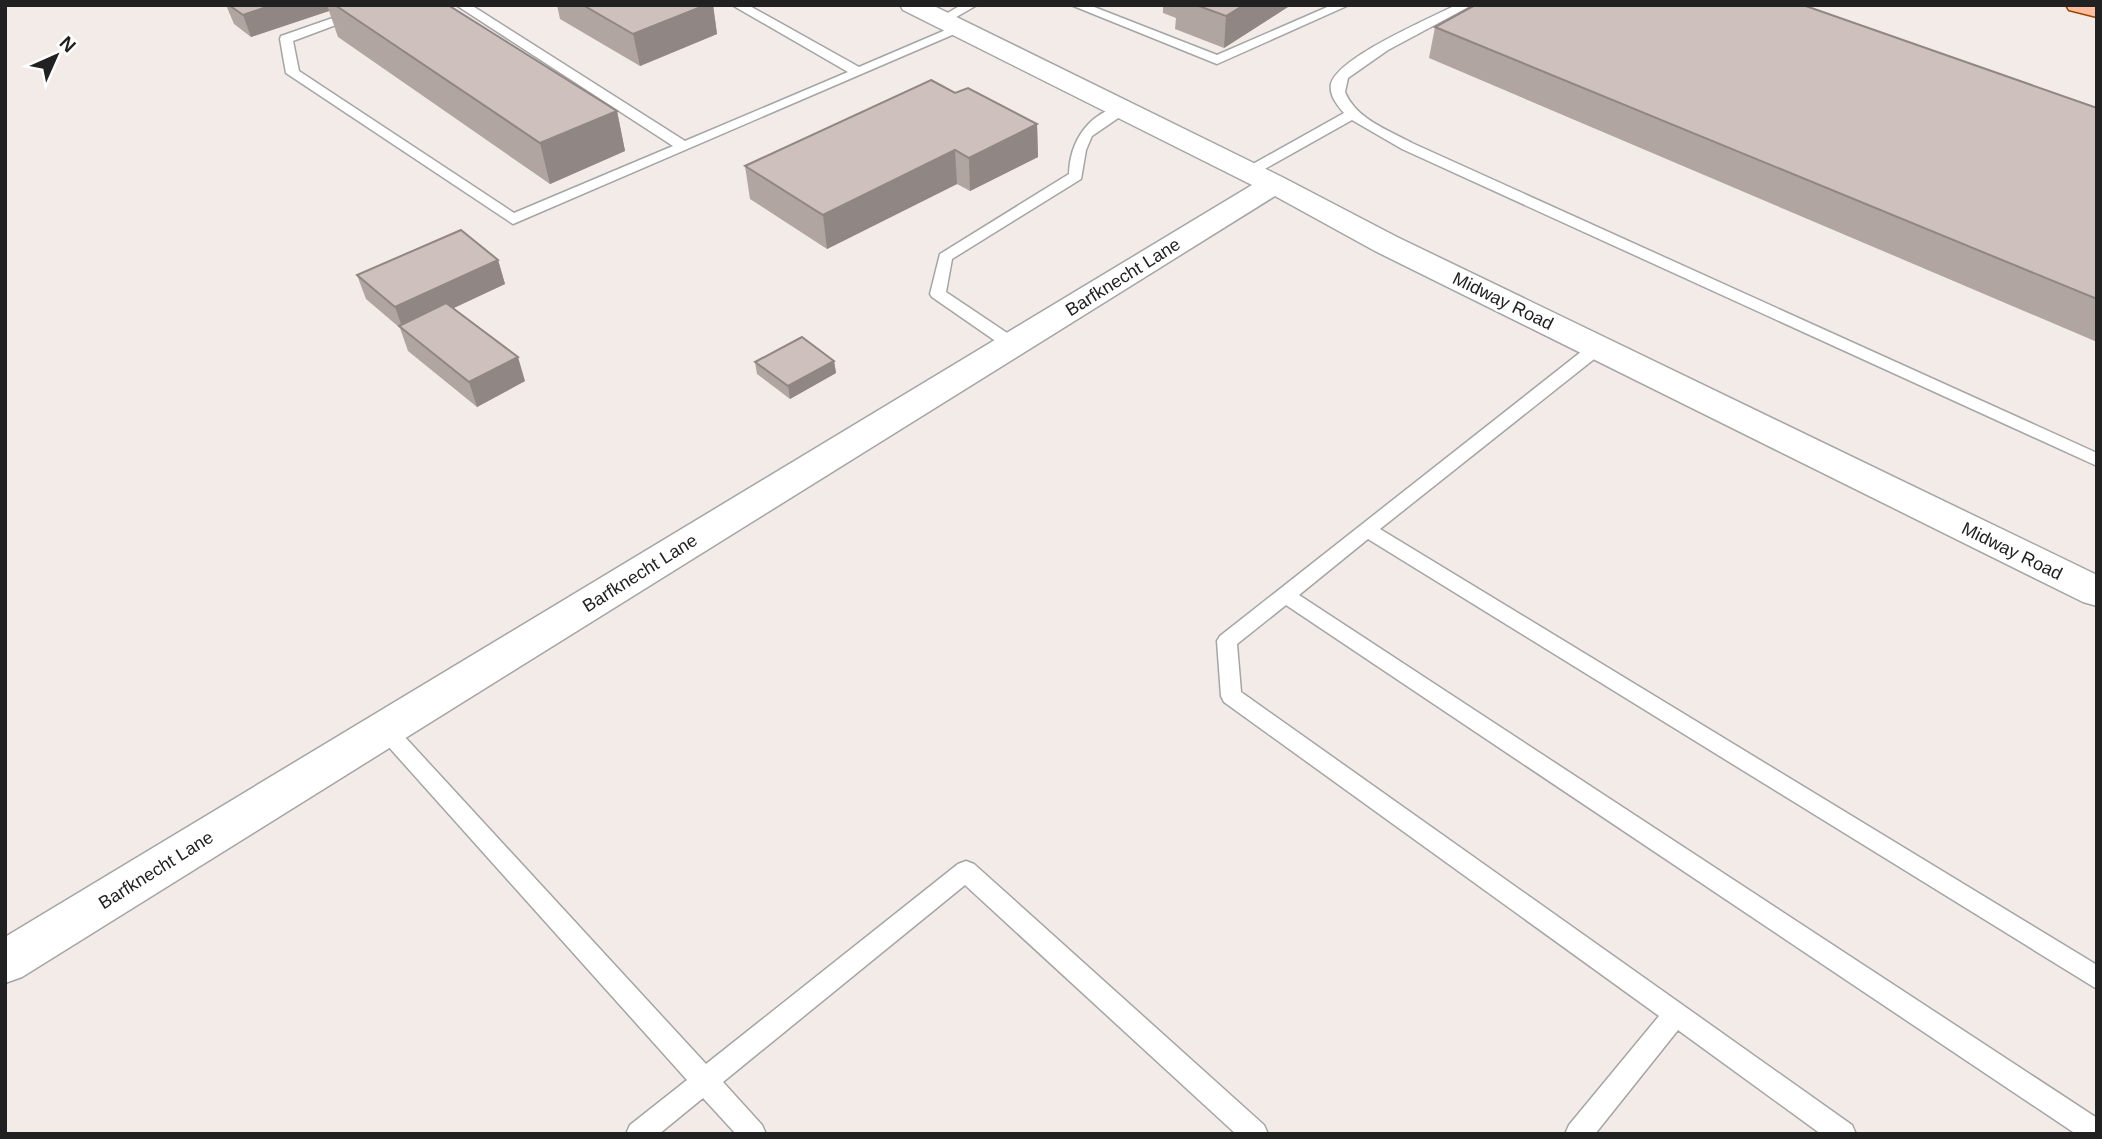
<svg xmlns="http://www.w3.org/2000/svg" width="2102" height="1139" font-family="Arial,sans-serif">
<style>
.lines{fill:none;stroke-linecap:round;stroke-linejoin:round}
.service-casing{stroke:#a5a5a5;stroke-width:3}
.minor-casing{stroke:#a5a5a5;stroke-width:3}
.primary-casing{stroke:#9d4400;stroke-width:3}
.service{fill:#fff;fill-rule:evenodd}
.minor{fill:#fff;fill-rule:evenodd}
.primary{fill:#ffbf9e;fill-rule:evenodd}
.wall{fill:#b1a5a2}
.shaded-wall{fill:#908684}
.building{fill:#cec0bc;stroke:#908684;stroke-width:2}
.labels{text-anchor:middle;stroke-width:5;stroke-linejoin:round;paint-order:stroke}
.street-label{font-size:18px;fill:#212121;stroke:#fff}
</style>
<rect width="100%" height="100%" fill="#f2ebe7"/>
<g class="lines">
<defs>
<path id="service" d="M 370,5 L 389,5 L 293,41 L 299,71 L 514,213 L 673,146 L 456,5 L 471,5 L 685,141 L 848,72 L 732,5 L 748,5 L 859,67 L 955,26 L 960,25 L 966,29 L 513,224 L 286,73 L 280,39 L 281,36 Z
M 961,5 L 977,5 L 946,23 L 942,24 L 936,20 Z
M 1071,5 L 1089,5 L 1217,55 L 1332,5 L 1349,5 L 1217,64 Z
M 1456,5 L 1472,5 L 1388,50 L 1348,78 L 1345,92 C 1356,119 1388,130 1412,143 L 2097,453 L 2097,466 L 1402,149 L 1352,120 L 1254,175 L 1244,175 L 1242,172 L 1244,169 L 1344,113 C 1337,105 1329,95 1331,84 C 1338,57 1431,18 1456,5 Z
M 1122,105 L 1127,106 L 1127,112 L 1092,136 L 1086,150 L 1081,179 L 952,259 L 946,292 L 1019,341 L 1021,345 L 1019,349 L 1007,349 L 932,297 L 930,294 L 940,254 L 1069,174 C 1070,141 1088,114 1122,105 Z
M 1597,343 L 1605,348 L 1603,352 L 1380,529 L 2097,965 L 2097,989 L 1368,539 L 1299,595 L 2097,1118 L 2097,1134 L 2076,1134 L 1286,605 L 1237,644 L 1241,692 L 1852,1125 L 1856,1134 L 1821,1134 L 1678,1030 L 1595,1134 L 1565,1134 L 1569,1125 L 1659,1016 L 1224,702 L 1221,696 L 1217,641 L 1220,636 L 1591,344 Z
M 385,721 L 392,723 L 706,1064 L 958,864 L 966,861 L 974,864 L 1264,1125 L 1268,1134 L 1236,1134 L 965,885 L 723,1082 L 762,1125 L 766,1134 L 736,1134 L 703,1098 L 659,1134 L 626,1134 L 630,1125 L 687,1080 L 378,735 L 374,729 L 378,723 Z"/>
<path id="minor" d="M 900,5 L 932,5 L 1284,178 L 1397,237 L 2097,575 L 2097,606 L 2083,602 L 1375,251 L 1275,196 L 22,977 L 5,983 L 5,937 L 1252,185 L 903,10 Z"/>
<path id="primary" d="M 2066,5 L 2097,5 L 2097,17 L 2069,10 Z"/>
</defs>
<!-- service casing -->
<use href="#service" class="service-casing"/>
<!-- minor casing -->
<use href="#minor" class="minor-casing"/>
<!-- primary casing -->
<use href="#primary" class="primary-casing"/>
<!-- service -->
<use href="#service" class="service"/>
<!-- minor -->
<use href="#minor" class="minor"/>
<!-- primary -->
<use href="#primary" class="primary"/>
</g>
<!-- wall -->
<path class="wall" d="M 226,5 L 448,5 L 617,111 L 625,151 L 550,184 L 338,37 L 329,11 L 251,37 L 234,24 Z
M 557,5 L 713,5 L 717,34 L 640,66 L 560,19 Z
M 1163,5 L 1291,5 L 1224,48 L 1175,29 L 1176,18 L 1163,13 Z
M 1435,27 L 2097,108 L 2097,342 L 1429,58 Z
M 955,93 L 1037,124 L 1038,157 L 970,191 L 957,184 L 827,249 L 750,199 L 745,166 Z
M 498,260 L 505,284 L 453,308 L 525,381 L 477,407 L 408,351 L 400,328 L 366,299 L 357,275 Z
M 834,361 L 836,373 L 790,399 L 757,374 L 755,362 Z"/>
<!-- shaded-wall -->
<path class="shaded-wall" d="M 272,5 L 327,5 L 329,11 L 251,37 L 243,15 Z
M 706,5 L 713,5 L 717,34 L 640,66 L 633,34 Z
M 1244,5 L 1291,5 L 1224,48 L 1226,16 Z
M 617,111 L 625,151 L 550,184 L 540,143 Z
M 1037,124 L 1038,157 L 970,191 L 969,158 Z
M 955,150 L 957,184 L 827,249 L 823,215 Z
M 498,260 L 505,284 L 405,331 L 403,329 L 395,307 Z
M 518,357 L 525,381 L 477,407 L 469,382 Z
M 834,361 L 836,373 L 790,399 L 788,386 Z"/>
<!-- building -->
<path class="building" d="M 229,5 L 272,5 L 243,15 Z
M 335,5 L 448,5 L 617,111 L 540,143 Z
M 583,5 L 706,5 L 633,34 Z
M 1196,5 L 1244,5 L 1226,16 Z
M 1475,5 L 1803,5 L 2097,108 L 2097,299 L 1435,27 Z
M 931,80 L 955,93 L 968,88 L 1037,124 L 969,158 L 955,150 L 823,215 L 745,166 Z
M 461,230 L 498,260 L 395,307 L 357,275 Z
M 446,303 L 518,357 L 469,382 L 399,326 Z
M 802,337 L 834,361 L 788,386 L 755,362 Z"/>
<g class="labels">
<!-- street labels -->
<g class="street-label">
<text transform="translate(1123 277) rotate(-32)" y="6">Barfknecht Lane</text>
<text transform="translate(1503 301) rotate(26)" y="6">Midway Road</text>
<text transform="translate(2012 551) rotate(26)" y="6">Midway Road</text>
<text transform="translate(640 573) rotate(-32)" y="6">Barfknecht Lane</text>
<text transform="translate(156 870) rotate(-32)" y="6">Barfknecht Lane</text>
</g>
</g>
<!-- border -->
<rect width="2102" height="1139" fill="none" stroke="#212121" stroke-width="14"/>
<!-- north arrow -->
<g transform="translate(56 56) rotate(45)" stroke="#ffffff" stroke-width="5" paint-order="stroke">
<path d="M0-5L12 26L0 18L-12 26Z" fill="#212121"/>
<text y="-10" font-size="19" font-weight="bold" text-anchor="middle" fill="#212121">N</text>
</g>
</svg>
